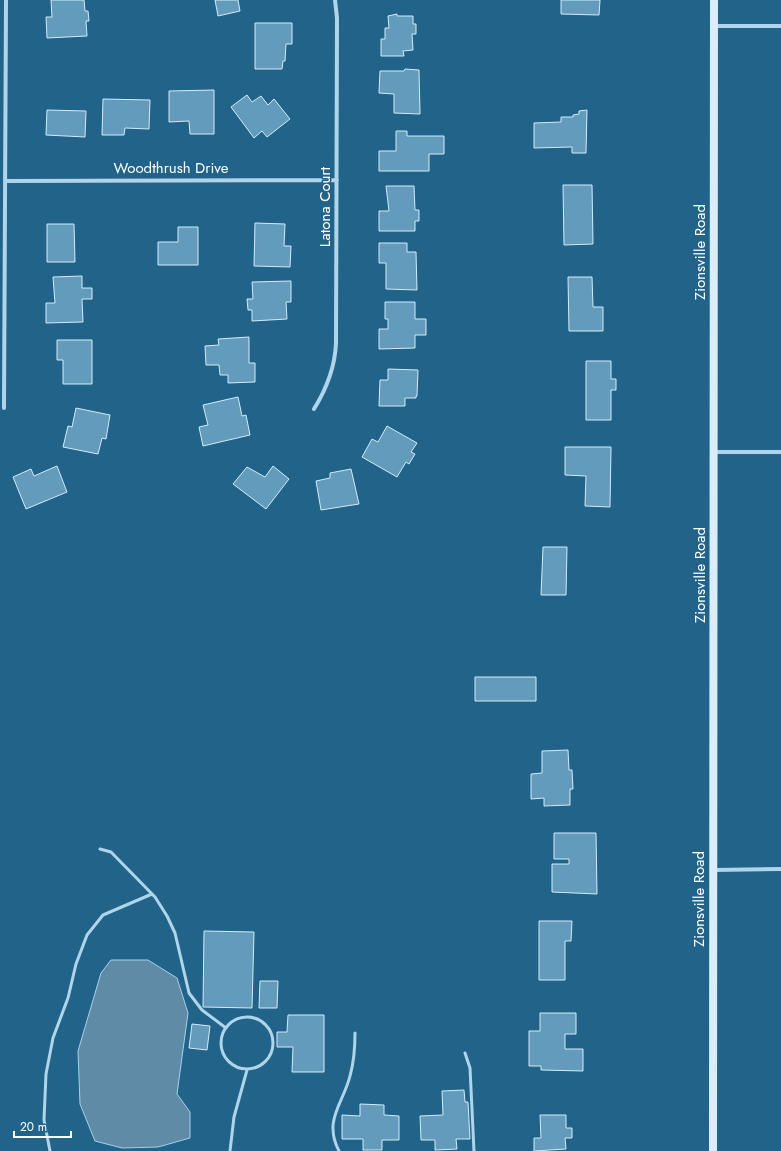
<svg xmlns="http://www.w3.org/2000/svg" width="781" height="1151" font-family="Jost,sans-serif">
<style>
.water{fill:#608ba6;stroke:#a3d2eb}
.building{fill:#639bbc;stroke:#d4ebf8}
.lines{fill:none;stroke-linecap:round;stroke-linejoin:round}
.lane{stroke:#afd5ea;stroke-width:3}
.street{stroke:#afd5ea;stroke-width:4}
.secondary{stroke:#daedf8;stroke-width:8}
.labels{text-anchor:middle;stroke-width:3;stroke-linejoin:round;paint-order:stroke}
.street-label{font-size:15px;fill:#fff;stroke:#22638a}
</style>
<rect width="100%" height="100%" fill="#22638a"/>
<!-- water -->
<path class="water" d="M 111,960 L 148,960 L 177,978 L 188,1013 L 177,1094 L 190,1112 L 190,1138 L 158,1147 L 122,1148 L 95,1141 L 80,1104 L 78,1051 L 101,973 Z"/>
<!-- building -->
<path class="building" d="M 51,0 L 84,0 L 85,11 L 88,11 L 89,21 L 86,21 L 87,36 L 47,38 L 46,17 L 52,17 Z
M 215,0 L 238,0 L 240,11 L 218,16 Z
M 561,0 L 600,0 L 599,15 L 561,14 Z
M 397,14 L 397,16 L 413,16 L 413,24 L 416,24 L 416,34 L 412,34 L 413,50 L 403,51 L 404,56 L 381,56 L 381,39 L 385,39 L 385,28 L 389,28 L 388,16 Z
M 255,23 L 292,23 L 292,44 L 286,44 L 285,61 L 283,61 L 282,69 L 255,69 Z
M 405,69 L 419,70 L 420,114 L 394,113 L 394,94 L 379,93 L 380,71 L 404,71 Z
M 214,90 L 214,134 L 190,134 L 189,121 L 169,122 L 169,91 Z
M 247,95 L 252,102 L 261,96 L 268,105 L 274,99 L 290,119 L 267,137 L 262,131 L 254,138 L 231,107 Z
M 103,99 L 150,100 L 149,129 L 125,128 L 124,135 L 102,135 Z
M 47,110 L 86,111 L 85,137 L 46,135 Z
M 587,110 L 586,153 L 572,153 L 572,147 L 534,148 L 534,123 L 561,122 L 561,117 L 573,117 L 573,115 L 579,114 L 579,111 Z
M 396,131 L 407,131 L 407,136 L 444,136 L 444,154 L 429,154 L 429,171 L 379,171 L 379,151 L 396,151 Z
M 563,185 L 592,185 L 593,244 L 564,245 Z
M 386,186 L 414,186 L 415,210 L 419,210 L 419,221 L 415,221 L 415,231 L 379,231 L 379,211 L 389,211 Z
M 255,223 L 285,224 L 284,246 L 291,246 L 290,267 L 254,266 Z
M 47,224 L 74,224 L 75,262 L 47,262 Z
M 178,227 L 198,227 L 198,265 L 158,265 L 158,242 L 178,242 Z
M 379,243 L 407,243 L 407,252 L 416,252 L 417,290 L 386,289 L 386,263 L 379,263 Z
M 82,276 L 82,288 L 92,288 L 92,299 L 82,299 L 83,322 L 46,323 L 46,303 L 55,303 L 53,277 Z
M 568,277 L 592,277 L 593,307 L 603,307 L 603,331 L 569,331 Z
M 291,281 L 291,302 L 286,302 L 287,319 L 252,321 L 252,310 L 248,310 L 247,299 L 253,299 L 252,282 Z
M 385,302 L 415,302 L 415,319 L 426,319 L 426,335 L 415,335 L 415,348 L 379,349 L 379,329 L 388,329 L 388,319 L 385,319 Z
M 249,337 L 249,363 L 255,363 L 255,382 L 228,383 L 228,375 L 220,375 L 219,365 L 206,365 L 205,346 L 219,345 L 218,339 Z
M 57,340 L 92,340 L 92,384 L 63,384 L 63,360 L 57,360 Z
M 586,361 L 611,361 L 611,379 L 616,379 L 616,390 L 611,390 L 611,420 L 586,420 Z
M 388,369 L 418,370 L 417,396 L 416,396 L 416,398 L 405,398 L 405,406 L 379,406 L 380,380 L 388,380 Z
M 238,397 L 242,416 L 246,415 L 250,435 L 203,446 L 199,427 L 208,425 L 203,405 Z
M 76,408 L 110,415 L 106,439 L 102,438 L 98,454 L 63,447 L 68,426 L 72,427 Z
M 387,426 L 417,443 L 411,452 L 415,454 L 409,464 L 406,462 L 397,477 L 362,457 L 372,439 L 378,442 Z
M 565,447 L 611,447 L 610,507 L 585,506 L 586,476 L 565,475 Z
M 57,466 L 67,492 L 26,509 L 13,477 L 31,469 L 34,476 Z
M 273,466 L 289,479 L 266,509 L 233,484 L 247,467 L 265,477 Z
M 351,469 L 359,504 L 321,510 L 316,481 L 330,478 L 330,473 Z
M 543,547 L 567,547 L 566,595 L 541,595 Z
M 475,677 L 536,677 L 536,701 L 475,701 Z
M 568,750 L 569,770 L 572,770 L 573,789 L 570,789 L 570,805 L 544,806 L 544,798 L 531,799 L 531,774 L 542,773 L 542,751 Z
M 554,833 L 596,833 L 597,894 L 552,892 L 552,864 L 569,864 L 569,859 L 554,859 Z
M 539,921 L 572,921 L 571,941 L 565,941 L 565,980 L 539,980 Z
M 204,931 L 254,932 L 252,1008 L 203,1007 Z
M 260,981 L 278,981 L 277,1008 L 259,1008 Z
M 540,1013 L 576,1013 L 576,1034 L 565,1034 L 565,1049 L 583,1049 L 583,1071 L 541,1070 L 541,1066 L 529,1066 L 529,1031 L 540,1031 Z
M 288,1015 L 324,1015 L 324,1072 L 292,1072 L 293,1047 L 277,1047 L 277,1032 L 287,1032 Z
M 192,1024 L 210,1026 L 207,1050 L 189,1048 Z
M 464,1090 L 465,1102 L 468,1102 L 470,1139 L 456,1139 L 457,1149 L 435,1150 L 435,1140 L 421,1140 L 420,1116 L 443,1115 L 442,1091 Z
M 360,1104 L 384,1105 L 384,1115 L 399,1116 L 399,1140 L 382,1140 L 382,1150 L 363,1150 L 363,1139 L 342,1139 L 342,1115 L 360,1116 Z
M 540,1115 L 566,1115 L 566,1128 L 572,1128 L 572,1138 L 565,1138 L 566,1149 L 534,1151 L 534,1138 L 541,1138 Z"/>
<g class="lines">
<!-- lane -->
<path class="lane" d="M 100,849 L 111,852 L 155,897 L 167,916 L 175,933 L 189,993 L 202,1010 L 226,1028
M221 1043a26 26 0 1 1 52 0a26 26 0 1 1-52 0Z
M 465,1053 L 470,1068 L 474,1151
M 50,1151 L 44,1120 L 46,1074 L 53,1038 L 68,998 L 76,964 L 87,935 L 103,915 L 152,894
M 230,1151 L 234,1117 L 247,1070
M 339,1151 C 323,1120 343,1104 350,1076 C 354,1062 355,1047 355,1033"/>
<!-- street -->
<path class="street" d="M 714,26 L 781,26
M 6,181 L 337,180
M 4,408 L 6,0
M 314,409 C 327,388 335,368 336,343 L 337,18 L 335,0
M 715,452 L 781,452
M 713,870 L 781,869"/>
<!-- secondary -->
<path class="secondary" d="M 713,1151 L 714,0"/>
</g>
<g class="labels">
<!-- street labels -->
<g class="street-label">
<text x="171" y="173">Woodthrush Drive</text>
<text transform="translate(325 207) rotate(-90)" y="5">Latona Court</text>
<text transform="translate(700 252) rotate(-90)" y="5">Zionsville Road</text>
<text transform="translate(700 575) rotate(-90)" y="5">Zionsville Road</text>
<text transform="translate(699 899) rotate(-90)" y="5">Zionsville Road</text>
</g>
</g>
<!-- scale -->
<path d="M14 1131v6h57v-6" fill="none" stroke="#ffffff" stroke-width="2"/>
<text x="20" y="1131" font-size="12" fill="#ffffff" stroke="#22638a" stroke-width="3" paint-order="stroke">20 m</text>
</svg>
